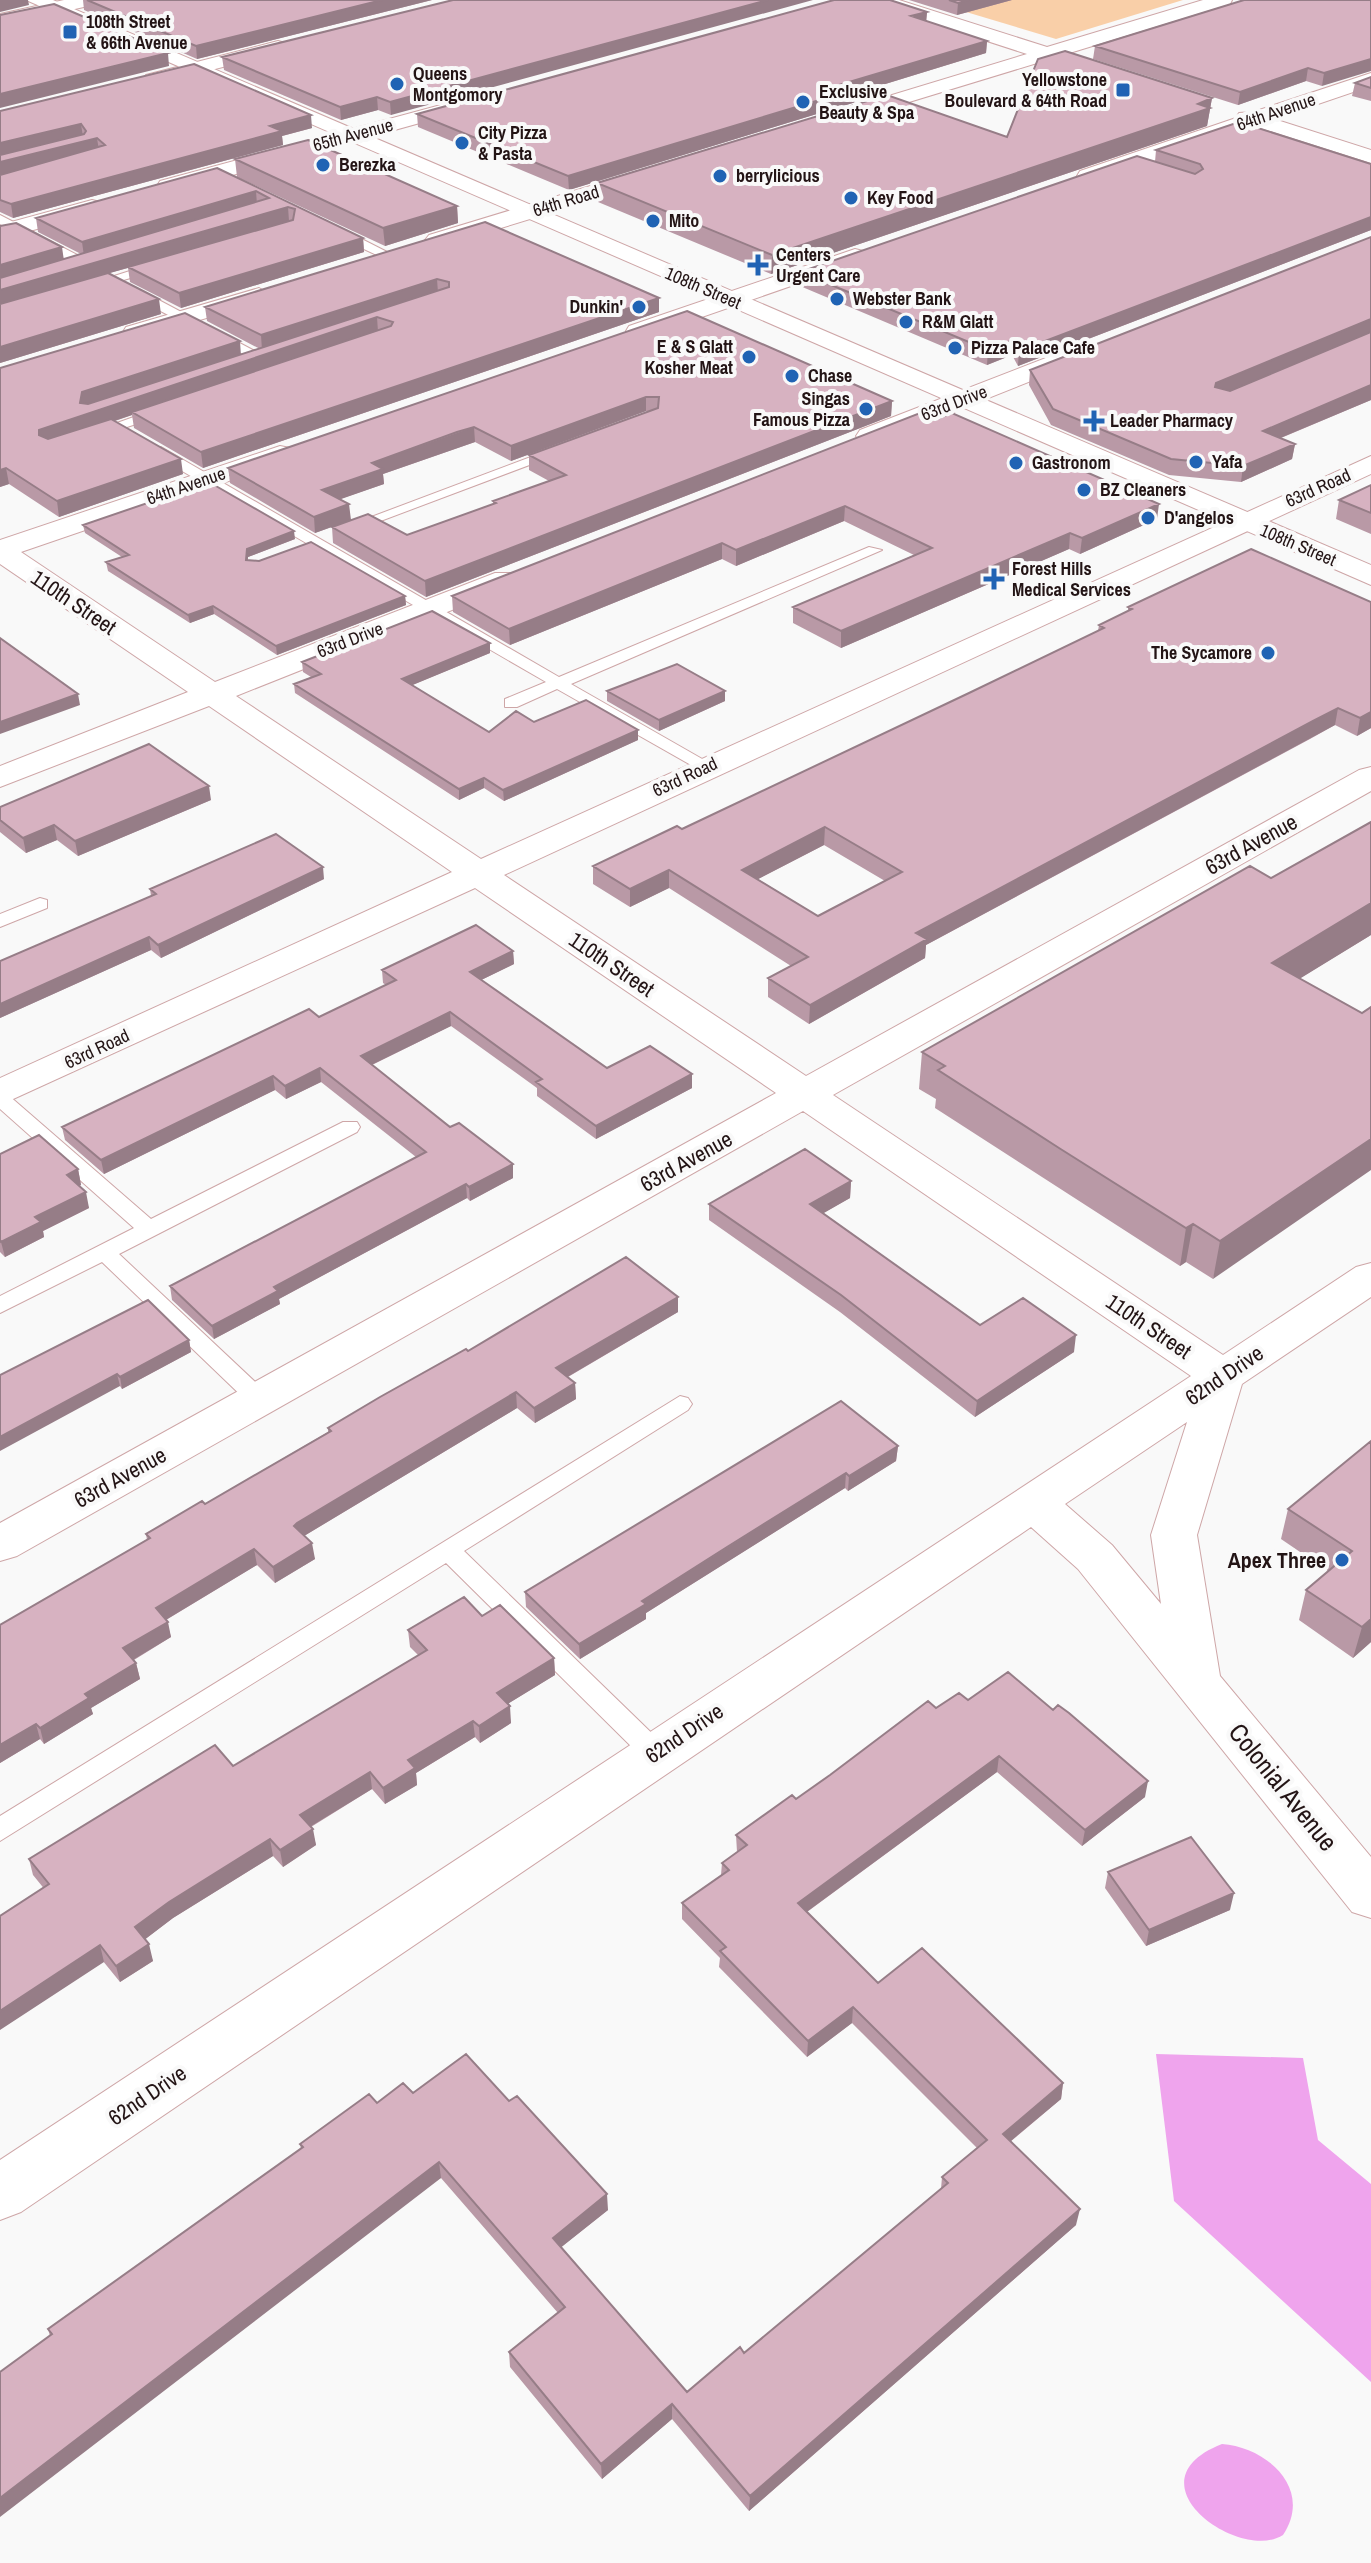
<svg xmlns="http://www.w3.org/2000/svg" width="1371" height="2563" font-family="'Archivo Narrow',sans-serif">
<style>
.green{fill:#f9cfa8}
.water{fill:#efa4ed}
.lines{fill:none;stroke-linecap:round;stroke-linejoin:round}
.service-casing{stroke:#cea6a7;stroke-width:2}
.minor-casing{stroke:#cea6a7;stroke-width:2}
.secondary-casing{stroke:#cea6a7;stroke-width:2}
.service{fill:#fff;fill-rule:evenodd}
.minor{fill:#fff;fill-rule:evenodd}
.secondary{fill:#fff;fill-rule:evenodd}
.wall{fill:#b999a6;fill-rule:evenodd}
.shaded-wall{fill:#967d87}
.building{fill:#d7b2c1;stroke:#967d87;stroke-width:2;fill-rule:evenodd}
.poi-dot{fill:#2063b4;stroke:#f9f9f9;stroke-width:3}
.labels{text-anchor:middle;stroke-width:8;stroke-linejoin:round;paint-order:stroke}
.far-poi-label{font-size:18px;font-weight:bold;fill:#231415;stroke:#f9f9f9;text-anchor:start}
.far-street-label{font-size:18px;fill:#231415;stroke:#f9f9f9}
.street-label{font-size:22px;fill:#231415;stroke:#f9f9f9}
.poi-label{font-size:22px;font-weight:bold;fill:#231415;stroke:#f9f9f9;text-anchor:end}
.near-street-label{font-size:26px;fill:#231415;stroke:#f9f9f9}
</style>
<rect width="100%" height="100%" fill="#f9f9f9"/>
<!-- green -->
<path class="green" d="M 926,0 L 1183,0 L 1056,39 Z"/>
<!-- water -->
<path class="water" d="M 1156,2054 L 1303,2058 L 1318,2140 L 1371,2184 L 1371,2382 L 1174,2201 Z
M 1222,2444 C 1266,2447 1314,2488 1283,2535 C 1240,2563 1125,2482 1222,2444 Z"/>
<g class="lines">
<defs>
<path id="service" d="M 0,215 L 87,260 L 89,263 L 79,266 L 0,224 Z
M 334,229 L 342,229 L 393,255 L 383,258 L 334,235 Z
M 158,262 L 164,266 L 162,269 L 92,289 L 86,285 Z
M 130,289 L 138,289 L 268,358 L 256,361 L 130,295 Z
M 159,408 L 164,409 L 164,415 L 93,438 L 86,434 Z
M 151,447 L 161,447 L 559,677 L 869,547 L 882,550 L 571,684 L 711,764 L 714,768 L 705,773 L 557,689 L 517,707 L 505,707 L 505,699 L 546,682 L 151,453 Z
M 552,449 L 564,452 L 354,531 L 342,528 Z
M 40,898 L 47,900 L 47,908 L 0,927 L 0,914 Z
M 0,1092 L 7,1094 L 151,1219 L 343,1122 L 357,1122 L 360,1127 L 357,1132 L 119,1254 L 267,1393 L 271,1399 L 267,1405 L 251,1405 L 102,1262 L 0,1313 L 0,1296 L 134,1228 L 0,1109 Z
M 680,1396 L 688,1398 L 692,1404 L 688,1410 L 464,1551 L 664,1745 L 668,1753 L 664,1761 L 655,1764 L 646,1761 L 446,1563 L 0,1841 L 0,1816 Z"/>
<path id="minor" d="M 64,0 L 99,0 L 97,4 L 0,26 L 0,14 Z
M 871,0 L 899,0 L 1047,47 L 1203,0 L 1232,0 L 1230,4 L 1063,55 L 1061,60 L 1047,60 L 850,120 L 836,120 L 833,116 L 836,112 L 1027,54 L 873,4 Z
M 278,41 L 285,43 L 288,47 L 285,51 L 153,85 L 143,79 L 146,75 Z
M 1371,73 L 1371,86 L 1274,119 L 1371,150 L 1371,163 L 1254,126 L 1096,181 L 1088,183 L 1077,176 L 1080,171 L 1236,118 L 1239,113 L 1253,112 Z
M 474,96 L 484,102 L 481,106 L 168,193 L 157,186 L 160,181 Z
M 653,167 L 664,174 L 661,179 L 445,245 L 429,245 L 425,240 L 429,235 Z
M 92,200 L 100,202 L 103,207 L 100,212 L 0,239 L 0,225 Z
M 855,249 L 863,251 L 867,256 L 863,261 L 647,336 L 638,338 L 626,331 L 629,326 Z
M 259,288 L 271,295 L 268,300 L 135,339 L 123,332 L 126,327 Z
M 1082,344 L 1095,352 L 1091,357 L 878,442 L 860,442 L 856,436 L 860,430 Z
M 280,446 L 290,448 L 294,454 L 290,460 L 21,552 L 215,682 L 495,573 L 515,573 L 520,579 L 515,585 L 236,696 L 481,859 L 1371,456 L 1371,474 L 504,875 L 806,1076 L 1359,770 L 1371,767 L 1371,791 L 833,1095 L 1223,1355 L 1356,1267 L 1371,1263 L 1371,1297 L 1242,1384 L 1197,1535 L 1220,1676 L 1371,1857 L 1371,1918 L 1352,1912 L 1078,1569 L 1031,1527 L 21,2212 L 0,2220 L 0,2160 L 1191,1376 L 803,1111 L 17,1556 L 0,1561 L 0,1523 L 776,1093 L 475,888 L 0,1105 L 0,1078 L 452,872 L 209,706 L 0,787 L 0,766 L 188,692 L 0,564 L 0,540 ZM 1187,1422 L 1151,1535 L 1161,1604 L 1112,1545 L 1065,1504 Z"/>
<path id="secondary" d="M 26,0 L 53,0 L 1371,565 L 1371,585 Z"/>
</defs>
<!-- service casing -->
<use href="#service" class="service-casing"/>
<!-- minor casing -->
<use href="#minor" class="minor-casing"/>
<!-- secondary casing -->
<use href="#secondary" class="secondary-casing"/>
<!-- service -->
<use href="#service" class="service"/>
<!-- minor -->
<use href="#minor" class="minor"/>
<!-- secondary -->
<use href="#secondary" class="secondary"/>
</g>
<!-- wall -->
<path class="wall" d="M 83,0 L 432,0 L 197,59 L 84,10 Z
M 453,0 L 391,115 L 378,110 L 341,120 L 224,70 L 222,57 Z
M 909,0 L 1012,0 L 957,15 Z
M 1239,0 L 1371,0 L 1322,86 L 1306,81 L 1238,105 L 1093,59 L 1095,46 L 1242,1 Z
M 927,12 L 926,21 L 987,41 L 986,53 L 856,93 L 856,102 L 569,190 L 418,127 L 417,114 Z
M 1371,77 L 1371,101 L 1352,96 L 1355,83 Z
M 1212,98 L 1207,126 L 771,274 L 598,202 L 597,183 L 1007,137 Z
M 0,111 L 312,128 L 282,136 L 283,145 L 13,218 L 0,212 Z
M 1156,150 L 1371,164 L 1371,230 L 1018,366 L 1012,355 L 987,365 L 800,286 L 800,272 L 1155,162 Z
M 235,159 L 457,206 L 458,223 L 385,246 L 237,177 Z
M 217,168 L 363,238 L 364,252 L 181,308 L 130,282 L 128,268 L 109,273 L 161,314 L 0,363 L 0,226 L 64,259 L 81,254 L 38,232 L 36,218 Z
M 485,222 L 659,298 L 659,312 L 203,468 L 134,428 L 132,415 L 115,421 L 183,474 L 59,517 L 9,484 L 0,487 L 0,368 L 241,355 L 260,349 L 207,321 L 205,307 Z
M 1371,237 L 1371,400 L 1281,438 L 1295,444 L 1292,459 L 1241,482 L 1169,475 L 1051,425 L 1029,385 L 1030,370 Z
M 687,311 L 892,401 L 891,416 L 426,597 L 333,543 L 332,527 L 407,535 L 493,504 L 493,501 L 549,481 L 529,470 L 529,455 L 649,411 L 646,411 L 511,461 L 475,442 L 383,474 L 384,484 L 340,499 L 351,520 L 315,533 L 230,483 L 228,468 Z
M 920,413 L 1157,519 L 1080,554 L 1069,549 L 841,648 L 793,623 L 793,607 L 914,555 L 844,521 L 736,566 L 722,559 L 510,645 L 453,612 L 452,596 Z
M 1371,485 L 1371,534 L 1336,519 L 1339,500 Z
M 83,525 L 295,539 L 248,557 L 248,560 L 405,596 L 406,605 L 277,655 L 214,614 L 190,623 L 108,571 L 106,562 L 122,557 L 85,533 Z
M 1251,549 L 1371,728 L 1357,736 L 1335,725 L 1310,739 L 926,945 L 925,958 L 809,1024 L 768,997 L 768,978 L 791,966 L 669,888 L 630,907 L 593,884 L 593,866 L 682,829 L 969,693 L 1098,631 L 1099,625 L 1128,611 L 1128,607 ZM 824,845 L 885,881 L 818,916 L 758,879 Z
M 490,643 L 490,653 L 412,685 L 489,732 L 534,722 L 638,730 L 638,740 L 504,801 L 484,788 L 459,800 L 295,693 L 294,684 L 311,677 L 303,672 L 302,662 Z
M 607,691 L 725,691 L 725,701 L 659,731 L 607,701 Z
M 211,800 L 78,856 L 57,840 L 26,853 L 0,832 L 0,807 Z
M 324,879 L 161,958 L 151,950 L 0,1018 L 0,961 L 151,896 L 150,889 Z
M 1371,935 L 1300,978 L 1213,1279 L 1186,1262 L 1180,1266 L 935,1108 L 936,1099 L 919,1089 L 922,1052 Z
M 513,951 L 514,964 L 481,980 L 607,1068 L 692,1088 L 596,1139 L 537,1096 L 537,1088 L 451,1026 L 372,1065 L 513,1178 L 470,1201 L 467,1198 L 279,1299 L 280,1304 L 214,1339 L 172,1300 L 170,1286 L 416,1157 L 321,1082 L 286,1099 L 275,1090 L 104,1174 L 65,1140 L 62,1127 L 319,1017 L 386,985 L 383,983 L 382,970 Z
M 0,1154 L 78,1169 L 81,1185 L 79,1186 L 89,1208 L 43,1231 L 44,1237 L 5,1257 L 0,1252 Z
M 851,1181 L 850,1198 L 823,1213 L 980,1325 L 1074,1352 L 975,1417 L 840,1312 L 709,1220 L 709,1204 Z
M 678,1297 L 678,1312 L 568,1377 L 575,1383 L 576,1399 L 535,1423 L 517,1408 L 304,1536 L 315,1559 L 275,1583 L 257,1565 L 166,1620 L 171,1637 L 134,1660 L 136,1663 L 140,1679 L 91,1708 L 93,1714 L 44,1744 L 40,1739 L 0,1763 L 0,1625 L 147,1540 L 146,1534 L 205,1504 L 328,1432 L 328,1428 L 468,1351 Z
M 189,1340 L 191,1352 L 122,1389 L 120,1386 L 0,1375 Z
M 1371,1441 L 1371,1642 L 1353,1658 L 1299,1620 L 1306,1590 L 1328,1571 L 1281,1539 L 1288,1509 Z
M 898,1446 L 896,1461 L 848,1491 L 845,1488 L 727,1562 L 646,1613 L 646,1619 L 580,1659 L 526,1607 L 525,1592 Z
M 482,1616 L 554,1658 L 555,1675 L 507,1704 L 511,1723 L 480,1743 L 475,1737 L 416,1773 L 417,1785 L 385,1804 L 372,1789 L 311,1827 L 316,1845 L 283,1867 L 273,1856 L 173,1918 L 145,1939 L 153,1961 L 120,1982 L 33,1875 L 29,1859 L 233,1766 L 418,1655 L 410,1647 L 408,1630 Z
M 968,1700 L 1145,1797 L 1082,1846 L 997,1772 L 807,1912 L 878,1983 L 1063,2083 L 1061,2099 L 1010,2142 L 1076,2225 L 749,2511 L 672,2419 L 602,2479 L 510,2367 L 509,2352 L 558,2313 L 441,2178 L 50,2336 L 48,2329 L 301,2149 L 300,2144 L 377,2103 L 413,2093 L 608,2210 L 561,2247 L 687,2392 L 744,2353 L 941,2189 L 942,2177 L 977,2148 L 852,2023 L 807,2057 L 719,1967 L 720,1958 L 682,1919 L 682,1903 L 721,1875 L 722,1863 L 737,1852 L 736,1835 L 796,1799 L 936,1708 Z
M 1108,1872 L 1230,1910 L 1146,1946 L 1105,1888 Z"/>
<!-- shaded-wall -->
<path class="shaded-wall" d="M 0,0 L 28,0 L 29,5 L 0,12 Z
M 382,0 L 432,0 L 197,59 L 196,46 Z
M 768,0 L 813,0 L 391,115 L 390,102 Z
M 969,0 L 1012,0 L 957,15 L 958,3 Z
M 927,12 L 926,24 L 911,16 Z
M 987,41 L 986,53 L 856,93 L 856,102 L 569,190 L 568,176 L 842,84 Z
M 168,53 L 169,66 L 0,108 L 0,94 Z
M 1371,59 L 1371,71 L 1322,86 L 1324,73 Z
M 1308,68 L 1306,81 L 1238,105 L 1240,92 Z
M 377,97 L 378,110 L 341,120 L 340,107 Z
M 1212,98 L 1207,126 L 771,274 L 772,255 L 1198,104 Z
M 311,115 L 312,128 L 282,136 L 283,145 L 13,218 L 11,204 L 270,126 Z
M 81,124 L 83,137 L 0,157 L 0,143 Z
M 97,138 L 99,151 L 0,177 L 0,162 Z
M 256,191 L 257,205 L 84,256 L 82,242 Z
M 457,206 L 458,223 L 385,246 L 383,228 Z
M 288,207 L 289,221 L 0,305 L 0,290 Z
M 1371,217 L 1371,230 L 1018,366 L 1019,351 Z
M 363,238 L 364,252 L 181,308 L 179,293 Z
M 62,247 L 64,261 L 0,280 L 0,265 Z
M 437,279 L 438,293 L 262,350 L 261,335 Z
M 659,298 L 659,312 L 203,468 L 201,452 Z
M 159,299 L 161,314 L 0,363 L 0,347 Z
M 377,317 L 378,332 L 132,412 L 132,415 L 42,445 L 39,435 L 39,430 L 80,403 L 82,392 L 240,341 L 241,356 Z
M 1371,319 L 1371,333 L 1212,402 L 1216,383 Z
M 1013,340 L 1012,355 L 987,365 L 988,350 Z
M 1371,385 L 1371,400 L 1261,446 L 1263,431 Z
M 646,397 L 646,411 L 511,461 L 511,446 Z
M 892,401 L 891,416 L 426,597 L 425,581 Z
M 474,427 L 475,442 L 383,474 L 384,484 L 324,505 L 322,490 L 372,463 Z
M 1295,444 L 1292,459 L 1241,482 L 1243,466 Z
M 181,459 L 183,474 L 59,517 L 57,501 Z
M 6,468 L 9,484 L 0,487 L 0,470 Z
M 349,504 L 351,520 L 315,533 L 314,517 Z
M 1159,504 L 1157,519 L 1080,554 L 1082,538 Z
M 845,506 L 844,521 L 736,566 L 736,550 Z
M 294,531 L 295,539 L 248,557 L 247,568 L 246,560 L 247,549 Z
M 1070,533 L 1069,549 L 841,648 L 841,631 Z
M 722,543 L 722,559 L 510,645 L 509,629 Z
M 405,596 L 406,605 L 277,655 L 276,646 Z
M 213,606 L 214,614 L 190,623 L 188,615 Z
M 490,643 L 490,653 L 403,689 L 402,679 Z
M 725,691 L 725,701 L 659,731 L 659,720 Z
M 78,694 L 80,705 L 0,734 L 0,722 Z
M 1338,708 L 1335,725 L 926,945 L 925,958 L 809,1024 L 810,1005 L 916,933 Z
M 1371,712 L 1371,728 L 1357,736 L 1360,718 Z
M 638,730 L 638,740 L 504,801 L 503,790 Z
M 484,778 L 484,788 L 459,800 L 459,789 Z
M 209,786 L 211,800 L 78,856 L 75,841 Z
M 54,825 L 57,840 L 26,853 L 23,838 Z
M 825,827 L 824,845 L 741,888 L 742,870 Z
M 323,867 L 324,879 L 161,958 L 158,945 Z
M 669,870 L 669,888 L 630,907 L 630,889 Z
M 1371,903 L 1371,935 L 1265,1000 L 1272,963 Z
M 149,937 L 151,950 L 0,1018 L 0,1004 Z
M 513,951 L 514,964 L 471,985 L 470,972 Z
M 450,1012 L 451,1026 L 363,1069 L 361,1056 Z
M 320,1068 L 321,1082 L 286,1099 L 285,1086 Z
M 692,1074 L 692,1088 L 596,1139 L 596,1126 Z
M 273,1076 L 275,1090 L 104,1174 L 101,1160 Z
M 1371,1139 L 1371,1170 L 1213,1279 L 1220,1241 Z
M 513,1164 L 513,1178 L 470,1201 L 469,1187 Z
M 78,1169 L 81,1185 L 70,1190 L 67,1175 Z
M 851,1181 L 850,1198 L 810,1221 L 810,1204 Z
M 466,1184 L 467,1198 L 279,1299 L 280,1304 L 214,1339 L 212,1326 L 274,1287 Z
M 86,1192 L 89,1208 L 43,1231 L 44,1237 L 5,1257 L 1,1242 L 35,1217 Z
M 1193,1224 L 1186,1262 L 1180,1266 L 1186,1228 Z
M 678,1297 L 678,1312 L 557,1383 L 556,1368 Z
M 1076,1335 L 1074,1352 L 975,1417 L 977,1401 Z
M 189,1340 L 191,1352 L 122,1389 L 120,1377 Z
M 117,1374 L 120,1386 L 0,1451 L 0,1437 Z
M 575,1383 L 576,1399 L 535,1423 L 534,1408 Z
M 516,1392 L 517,1408 L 299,1539 L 294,1526 L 297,1523 Z
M 898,1446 L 896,1461 L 848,1491 L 849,1476 Z
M 846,1473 L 845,1488 L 646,1613 L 646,1619 L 580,1659 L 579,1644 L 642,1601 Z
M 312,1543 L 315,1559 L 275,1583 L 273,1567 Z
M 254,1549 L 257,1565 L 159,1624 L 156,1608 Z
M 1371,1619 L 1371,1642 L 1353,1658 L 1362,1627 Z
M 168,1622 L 171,1637 L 126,1664 L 123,1648 Z
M 554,1658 L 555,1675 L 498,1710 L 497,1693 Z
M 136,1663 L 140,1679 L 91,1708 L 93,1714 L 44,1744 L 40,1728 L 85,1694 Z
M 510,1706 L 511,1723 L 480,1743 L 479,1726 Z
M 473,1721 L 475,1737 L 416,1773 L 417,1785 L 385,1804 L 383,1788 L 408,1760 Z
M 36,1724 L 40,1739 L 0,1763 L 0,1745 Z
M 999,1756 L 997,1772 L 797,1919 L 798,1903 Z
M 370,1772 L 372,1789 L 303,1831 L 300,1815 Z
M 1148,1781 L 1145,1797 L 1082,1846 L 1085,1830 Z
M 313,1829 L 316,1845 L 283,1867 L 280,1850 Z
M 270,1839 L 273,1856 L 173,1918 L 139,1944 L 135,1927 L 169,1902 Z
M 1234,1893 L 1230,1910 L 1146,1946 L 1149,1930 Z
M 149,1944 L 153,1961 L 120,1982 L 116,1966 Z
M 100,1945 L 104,1962 L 0,2030 L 0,2011 Z
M 853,2007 L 852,2023 L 807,2057 L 808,2041 Z
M 1063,2083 L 1061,2099 L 1000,2150 L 1003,2134 Z
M 439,2162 L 441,2178 L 0,2517 L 0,2498 Z
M 607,2194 L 608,2210 L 554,2253 L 553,2238 Z
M 1080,2209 L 1076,2225 L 749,2511 L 750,2496 Z
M 672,2404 L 672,2419 L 602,2479 L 601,2464 Z"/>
<!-- building -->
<path class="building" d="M 87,0 L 382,0 L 196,46 Z
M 453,0 L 768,0 L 390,102 L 377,97 L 340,107 L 222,57 Z
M 834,0 L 890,0 L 927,12 L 911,16 L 987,41 L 842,84 L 856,89 L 568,176 L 417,114 Z
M 949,0 L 969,0 L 958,3 Z
M 1244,0 L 1371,0 L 1371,59 L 1324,73 L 1308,68 L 1240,92 L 1095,46 Z
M 54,4 L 168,53 L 0,94 L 0,15 Z
M 1065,51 L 1212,98 L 1198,104 L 1210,108 L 772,255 L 597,183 L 887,95 L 1007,137 L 1038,59 Z
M 194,64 L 311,115 L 270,126 L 282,131 L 11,204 L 0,200 L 0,175 L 105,145 L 97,138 L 0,162 L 0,155 L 84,134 L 86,131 L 81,124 L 0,143 L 0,111 Z
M 1371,77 L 1371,88 L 1355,83 Z
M 1239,122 L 1371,164 L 1371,217 L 1019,351 L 1013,340 L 988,350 L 800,272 L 1137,156 L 1195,174 L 1203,169 L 1200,164 L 1156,150 Z
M 308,140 L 457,206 L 383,228 L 235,159 Z
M 217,168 L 363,238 L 179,293 L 128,267 L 293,220 L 295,209 L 288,207 L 0,290 L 0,278 L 269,198 L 256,191 L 82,242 L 36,218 Z
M 485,222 L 659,298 L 201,452 L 132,412 L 391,326 L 393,322 L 377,317 L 39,430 L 39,435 L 48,439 L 111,419 L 181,459 L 57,501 L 6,468 L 0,470 L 0,368 L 185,313 L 240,341 L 82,392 L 80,403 L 88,404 L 449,287 L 449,282 L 437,279 L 261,335 L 205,307 Z
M 16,223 L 62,247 L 0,265 L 0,226 Z
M 1371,237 L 1371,319 L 1216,383 L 1215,387 L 1230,391 L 1371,332 L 1371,385 L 1263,431 L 1295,444 L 1243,466 L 1171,459 L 1053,409 L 1030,370 Z
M 108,273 L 159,299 L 0,347 L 0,304 Z
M 687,311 L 892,401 L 425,581 L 332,527 L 368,514 L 407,535 L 496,503 L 493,501 L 566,475 L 529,455 L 658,408 L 659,397 L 646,397 L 511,446 L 474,427 L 457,432 L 372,463 L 383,469 L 322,490 L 349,504 L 314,517 L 228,468 Z
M 920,413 L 935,420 L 952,413 L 1159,504 L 1082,538 L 1070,533 L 841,631 L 793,607 L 932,548 L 845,506 L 736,550 L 722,543 L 509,629 L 452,596 Z
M 209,482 L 294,531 L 247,549 L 246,560 L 259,561 L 311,542 L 405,596 L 276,646 L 213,606 L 188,615 L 106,562 L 129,555 L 83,525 Z
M 1371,485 L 1371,513 L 1339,500 Z
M 1251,549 L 1371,602 L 1371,712 L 1360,718 L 1338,708 L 1313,721 L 916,933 L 927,939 L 810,1005 L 768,978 L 808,957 L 669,870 L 630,889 L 593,866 L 677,826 L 682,829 L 969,693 L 1104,628 L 1099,625 L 1132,609 L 1128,607 ZM 825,827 L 902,872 L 818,916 L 742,870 Z
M 432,611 L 490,643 L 402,679 L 489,732 L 516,711 L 534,722 L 586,700 L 638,730 L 503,790 L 484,778 L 459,789 L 294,684 L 321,674 L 302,662 Z
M 0,638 L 78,694 L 0,722 Z
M 677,664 L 725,691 L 659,720 L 607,691 Z
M 149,744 L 209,786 L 75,841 L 54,825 L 23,838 L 0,820 L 0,807 Z
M 1371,822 L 1371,903 L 1272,963 L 1362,1013 L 1371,1007 L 1371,1139 L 1220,1241 L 1193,1224 L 1186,1228 L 1059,1148 L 938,1070 L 945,1066 L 922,1052 L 1250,866 L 1271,878 Z
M 276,834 L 323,867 L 158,945 L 149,937 L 0,1004 L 0,961 L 156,894 L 150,889 Z
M 476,925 L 513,951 L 470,972 L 607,1068 L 650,1046 L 692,1074 L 596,1126 L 536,1082 L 542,1079 L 450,1012 L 361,1056 L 450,1127 L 459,1123 L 513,1164 L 469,1187 L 466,1184 L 274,1287 L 278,1291 L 212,1326 L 170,1286 L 426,1152 L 320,1068 L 285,1086 L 273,1076 L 101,1160 L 62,1127 L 309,1009 L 319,1017 L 396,980 L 382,970 Z
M 39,1135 L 78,1169 L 67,1175 L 86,1192 L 35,1217 L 41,1222 L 1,1242 L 0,1240 L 0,1154 Z
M 805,1149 L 851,1181 L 810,1204 L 980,1325 L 1023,1298 L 1076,1335 L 977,1401 L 841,1295 L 709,1204 Z
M 626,1257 L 678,1297 L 556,1368 L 575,1383 L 534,1408 L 516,1392 L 297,1523 L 294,1526 L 312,1543 L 273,1567 L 254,1549 L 156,1608 L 168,1622 L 123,1648 L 136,1663 L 85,1694 L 89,1698 L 40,1728 L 36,1724 L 0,1745 L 0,1625 L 150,1538 L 146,1534 L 202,1501 L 205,1504 L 331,1431 L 328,1428 L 380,1397 L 466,1349 L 468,1351 Z
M 148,1300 L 189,1340 L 120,1377 L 117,1374 L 0,1437 L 0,1375 Z
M 841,1401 L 898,1446 L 849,1476 L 846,1473 L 727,1547 L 642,1601 L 646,1604 L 579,1644 L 525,1592 Z
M 1371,1441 L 1371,1619 L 1362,1627 L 1306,1590 L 1352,1551 L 1288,1509 Z
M 464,1597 L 482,1616 L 500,1605 L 554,1658 L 497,1693 L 510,1706 L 479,1726 L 473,1721 L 408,1760 L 415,1768 L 383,1788 L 370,1772 L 300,1815 L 313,1829 L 280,1850 L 270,1839 L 169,1902 L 135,1927 L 149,1944 L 116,1966 L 100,1945 L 0,2011 L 0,1916 L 49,1884 L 29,1859 L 215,1745 L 233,1766 L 427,1650 L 408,1630 Z
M 1008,1672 L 1053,1710 L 1058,1705 L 1069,1713 L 1148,1781 L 1085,1830 L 999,1756 L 798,1903 L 878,1983 L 922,1948 L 1063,2083 L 1003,2134 L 1080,2209 L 750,2496 L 672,2404 L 601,2464 L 509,2352 L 565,2307 L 439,2162 L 0,2498 L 0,2372 L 52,2334 L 48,2329 L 303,2147 L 300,2144 L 369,2094 L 377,2103 L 403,2083 L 413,2093 L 466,2054 L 509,2101 L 517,2096 L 607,2194 L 553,2238 L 687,2392 L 740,2347 L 744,2353 L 948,2183 L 942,2177 L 987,2140 L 853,2007 L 808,2041 L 720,1951 L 726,1947 L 682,1903 L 729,1870 L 722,1863 L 747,1845 L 736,1835 L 792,1795 L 796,1799 L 830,1775 L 928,1701 L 936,1708 L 959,1693 L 968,1700 Z
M 1191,1837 L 1234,1893 L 1149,1930 L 1108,1872 Z"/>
<!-- markers -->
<g class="poi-dot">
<rect x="62" y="24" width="16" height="16" rx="4"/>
<circle cx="397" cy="84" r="8"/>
<rect x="1115" y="82" width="16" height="16" rx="4"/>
<circle cx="803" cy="102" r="8"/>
<circle cx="462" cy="143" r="8"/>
<circle cx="323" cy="165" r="8"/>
<circle cx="720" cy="176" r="8"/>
<circle cx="851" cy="198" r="8"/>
<circle cx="653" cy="221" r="8"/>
<path d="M754 253h8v8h8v8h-8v8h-8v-8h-8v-8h8z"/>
<circle cx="837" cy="299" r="8"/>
<circle cx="639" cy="307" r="8"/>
<circle cx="906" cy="322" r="8"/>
<circle cx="955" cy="348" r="8"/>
<circle cx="749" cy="357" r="8"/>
<circle cx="792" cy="376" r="8"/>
<circle cx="866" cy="409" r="8"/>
<path d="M1090 409h8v8h8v8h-8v8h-8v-8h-8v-8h8z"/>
<circle cx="1196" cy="462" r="8"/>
<circle cx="1016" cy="463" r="8"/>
<circle cx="1084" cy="490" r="8"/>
<circle cx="1148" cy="518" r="8"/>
<path d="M990 567h8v8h8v8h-8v8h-8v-8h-8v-8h8z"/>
<circle cx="1268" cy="653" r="8"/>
<circle cx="1342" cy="1560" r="8"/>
</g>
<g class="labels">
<!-- far-poi labels -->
<g class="far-poi-label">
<text x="86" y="28">108th Street<tspan x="86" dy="21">&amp; 66th Avenue</tspan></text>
<text x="413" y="80">Queens<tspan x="413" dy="21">Montgomory</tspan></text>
<text x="1107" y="86" text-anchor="end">Yellowstone<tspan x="1107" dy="21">Boulevard &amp; 64th Road</tspan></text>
<text x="819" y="98">Exclusive<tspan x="819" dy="21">Beauty &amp; Spa</tspan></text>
<text x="478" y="139">City Pizza<tspan x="478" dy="21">&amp; Pasta</tspan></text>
<text x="339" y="171">Berezka</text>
<text x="736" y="182">berrylicious</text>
<text x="867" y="204">Key Food</text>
<text x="669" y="227">Mito</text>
<text x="776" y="261">Centers<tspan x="776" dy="21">Urgent Care</tspan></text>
<text x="853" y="305">Webster Bank</text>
<text x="623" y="313" text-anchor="end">Dunkin'</text>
<text x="922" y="328">R&amp;M Glatt</text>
<text x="733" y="353" text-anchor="end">E &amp; S Glatt<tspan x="733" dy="21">Kosher Meat</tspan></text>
<text x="971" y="354">Pizza Palace Cafe</text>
<text x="808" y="382">Chase</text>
<text x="850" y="405" text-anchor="end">Singas<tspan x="850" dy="21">Famous Pizza</tspan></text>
<text x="1110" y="427">Leader Pharmacy</text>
<text x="1212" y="468">Yafa</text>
<text x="1032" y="469">Gastronom</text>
<text x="1100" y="496">BZ Cleaners</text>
<text x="1164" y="524">D'angelos</text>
<text x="1012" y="575">Forest Hills<tspan x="1012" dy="21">Medical Services</tspan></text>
<text x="1252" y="659" text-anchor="end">The Sycamore</text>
</g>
<!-- far-street labels -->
<g class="far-street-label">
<text transform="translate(1276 112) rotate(-19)" y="6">64th Avenue</text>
<text transform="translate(353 135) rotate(-15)" y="6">65th Avenue</text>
<text transform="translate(566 201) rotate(-17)" y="6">64th Road</text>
<text transform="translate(703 288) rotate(23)" y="6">108th Street</text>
<text transform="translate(954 403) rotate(-21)" y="6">63rd Drive</text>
<text transform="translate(186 486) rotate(-19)" y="6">64th Avenue</text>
<text transform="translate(1318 488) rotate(-24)" y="6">63rd Road</text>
<text transform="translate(1298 545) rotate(23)" y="6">108th Street</text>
<text transform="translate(350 640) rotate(-21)" y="6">63rd Drive</text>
<text transform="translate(685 777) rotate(-25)" y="6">63rd Road</text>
<text transform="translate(97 1049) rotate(-25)" y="6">63rd Road</text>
</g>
<!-- street labels -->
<g class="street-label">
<text transform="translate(74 602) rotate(34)" y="8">110th Street</text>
<text transform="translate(1251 844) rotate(-29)" y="8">63rd Avenue</text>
<text transform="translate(612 964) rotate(34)" y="8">110th Street</text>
<text transform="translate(686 1161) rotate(-29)" y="8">63rd Avenue</text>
<text transform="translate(1149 1326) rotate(34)" y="8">110th Street</text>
<text transform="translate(1224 1375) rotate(-34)" y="8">62nd Drive</text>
<text transform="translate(120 1477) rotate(-29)" y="8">63rd Avenue</text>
<text transform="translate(684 1733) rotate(-34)" y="8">62nd Drive</text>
<text transform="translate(147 2095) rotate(-34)" y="8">62nd Drive</text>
</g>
<!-- poi labels -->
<g class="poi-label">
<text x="1326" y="1568">Apex Three</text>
</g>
<!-- near-street labels -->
<g class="near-street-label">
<text transform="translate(1283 1787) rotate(51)" y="9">Colonial Avenue</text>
</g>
</g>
</svg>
